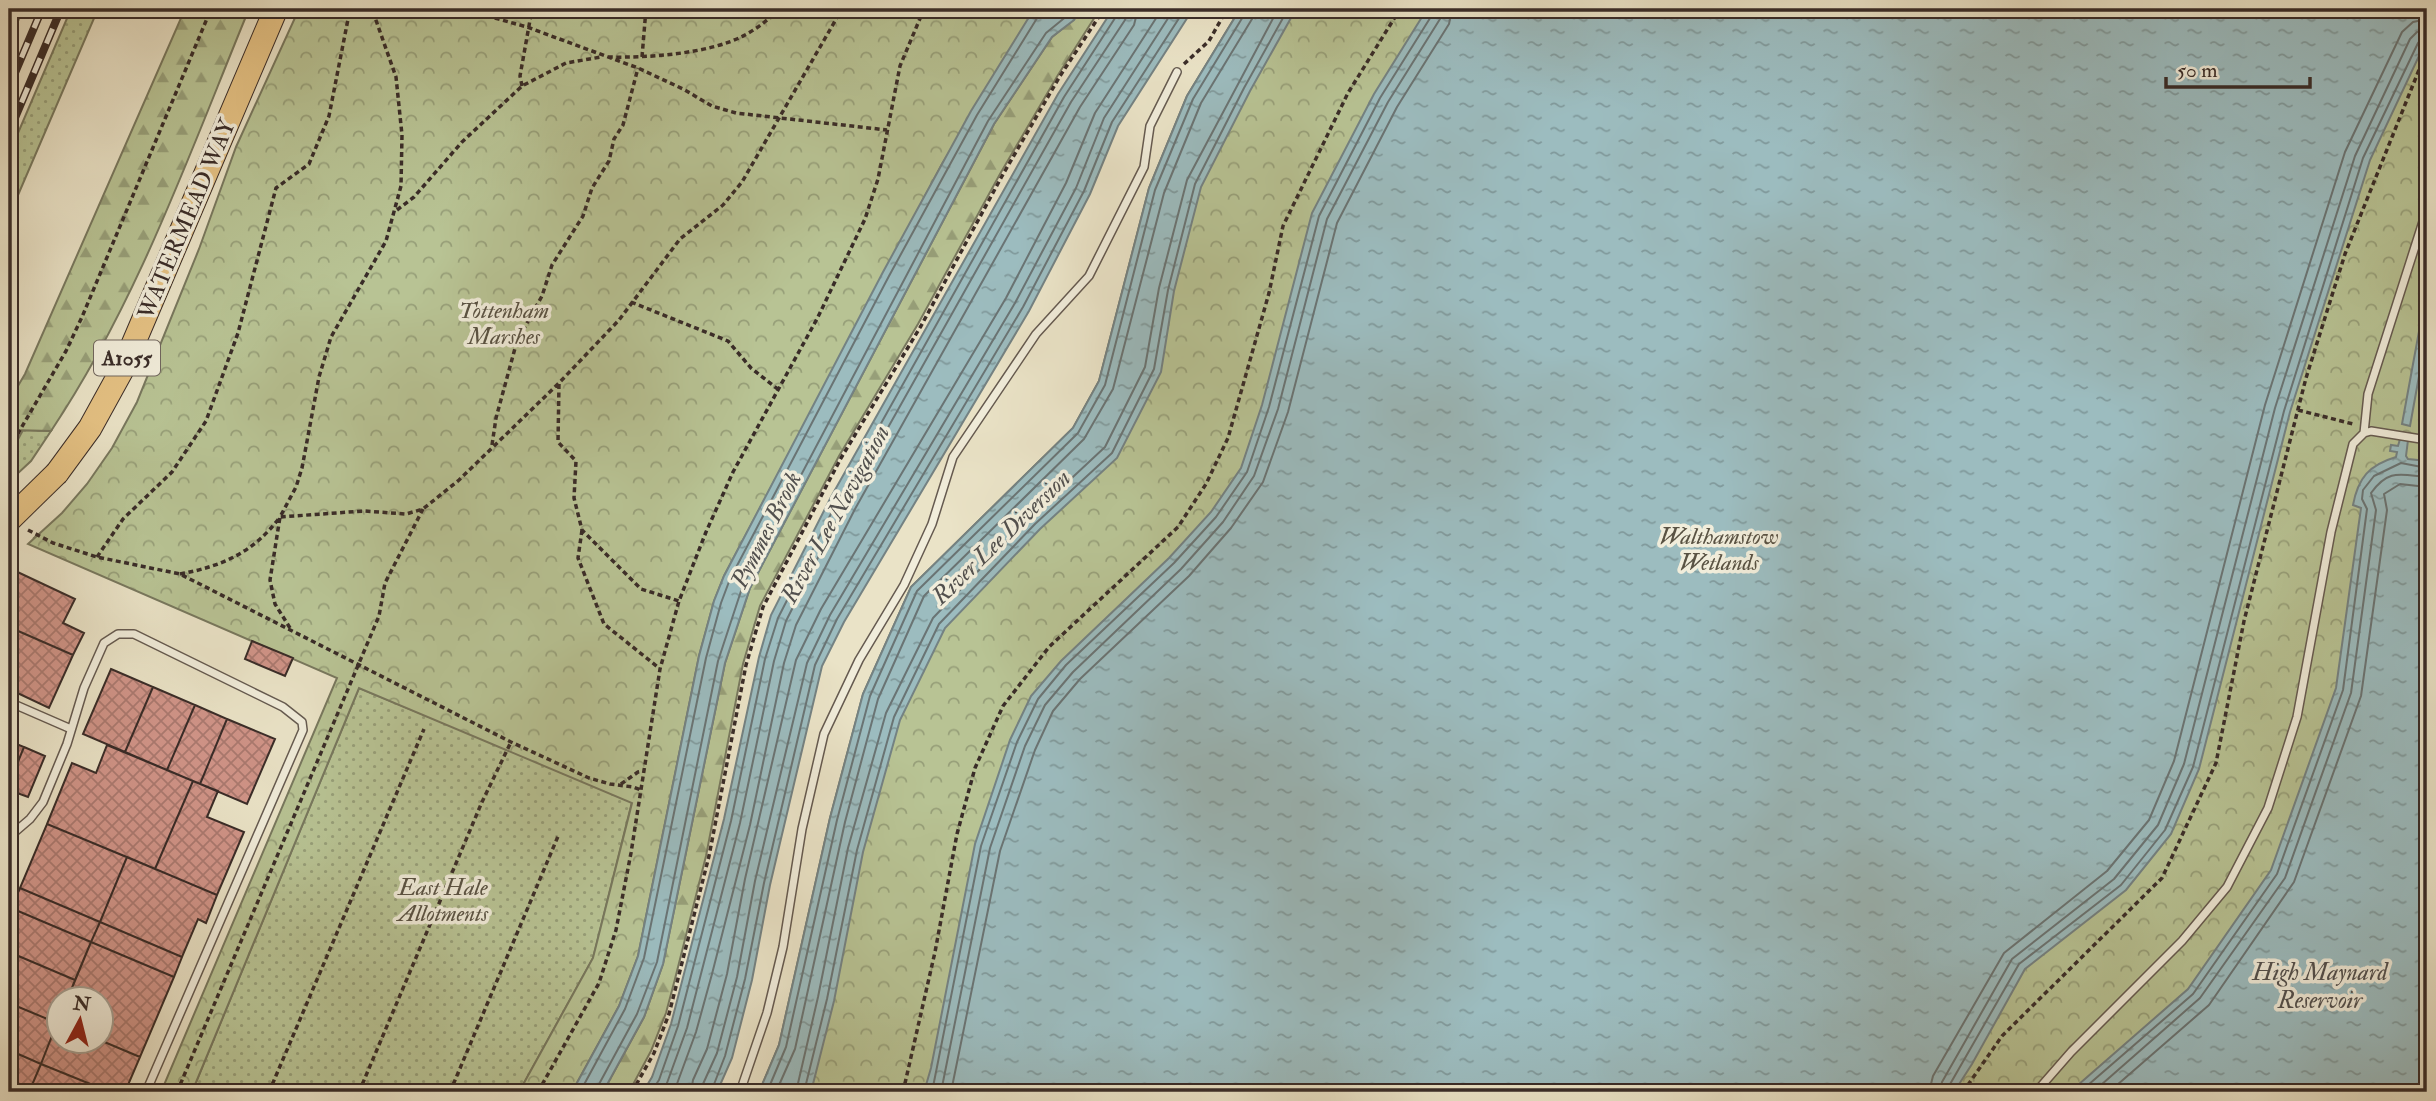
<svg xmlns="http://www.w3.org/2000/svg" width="2436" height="1101" font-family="'IM FELL Double Pica',serif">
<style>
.grass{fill:url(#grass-dots);stroke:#78785e;stroke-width:2}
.forest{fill:url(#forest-firs);stroke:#78785e;stroke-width:2}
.park{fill:url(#park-crowns);stroke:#78785e;stroke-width:2}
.water{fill:url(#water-ripples);stroke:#748283;stroke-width:2}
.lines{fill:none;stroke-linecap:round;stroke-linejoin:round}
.shore{stroke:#6a7474;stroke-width:2}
.building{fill:url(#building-cross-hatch);stroke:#392c28;stroke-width:2}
.lane-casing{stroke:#655a50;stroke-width:10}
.primary-casing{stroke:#392c28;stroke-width:25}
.path{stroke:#392c28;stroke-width:3.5;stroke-dasharray:5 3.5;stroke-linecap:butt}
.lane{stroke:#f1eddb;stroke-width:7}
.primary{stroke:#e5c284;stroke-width:23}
.rail-casing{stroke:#392c28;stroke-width:8}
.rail{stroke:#f1eddb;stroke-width:5;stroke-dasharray:16;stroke-linecap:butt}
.primary-bridge-casing{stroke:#392c28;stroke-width:25;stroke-linecap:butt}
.primary-bridge{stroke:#e5c284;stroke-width:23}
.labels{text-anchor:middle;stroke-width:7;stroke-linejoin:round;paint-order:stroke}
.shield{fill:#f1eddb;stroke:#70665e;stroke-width:2}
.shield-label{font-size:21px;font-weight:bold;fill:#392c28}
.street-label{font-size:23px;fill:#392c28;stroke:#f1eddb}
.park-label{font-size:23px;font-style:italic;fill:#595243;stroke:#f1eddb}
.water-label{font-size:24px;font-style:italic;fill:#52504e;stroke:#f1eddb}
</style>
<defs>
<pattern id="grass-dots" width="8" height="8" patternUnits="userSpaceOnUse" patternTransform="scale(1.75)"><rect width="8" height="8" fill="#b8c394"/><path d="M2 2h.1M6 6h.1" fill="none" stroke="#979f79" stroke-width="1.8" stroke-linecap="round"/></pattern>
<pattern id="forest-firs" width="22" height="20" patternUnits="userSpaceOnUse" patternTransform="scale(1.75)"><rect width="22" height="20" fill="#b8c394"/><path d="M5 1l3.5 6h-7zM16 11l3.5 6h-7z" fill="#979f79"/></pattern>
<pattern id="park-crowns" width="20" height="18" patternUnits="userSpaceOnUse" patternTransform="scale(1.75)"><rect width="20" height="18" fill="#b8c394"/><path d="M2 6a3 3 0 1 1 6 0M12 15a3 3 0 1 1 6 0" fill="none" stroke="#979f79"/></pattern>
<pattern id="water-ripples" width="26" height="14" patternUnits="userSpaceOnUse" patternTransform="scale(1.75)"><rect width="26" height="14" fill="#9cbcbf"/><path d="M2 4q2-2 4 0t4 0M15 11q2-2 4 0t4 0" fill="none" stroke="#80999b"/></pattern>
<pattern id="building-cross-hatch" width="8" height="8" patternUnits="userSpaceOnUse" patternTransform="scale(1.75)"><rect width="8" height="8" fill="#d09488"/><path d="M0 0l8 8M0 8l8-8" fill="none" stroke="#aa796f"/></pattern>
</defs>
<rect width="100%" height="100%" fill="#eae3c7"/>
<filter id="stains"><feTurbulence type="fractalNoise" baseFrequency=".00286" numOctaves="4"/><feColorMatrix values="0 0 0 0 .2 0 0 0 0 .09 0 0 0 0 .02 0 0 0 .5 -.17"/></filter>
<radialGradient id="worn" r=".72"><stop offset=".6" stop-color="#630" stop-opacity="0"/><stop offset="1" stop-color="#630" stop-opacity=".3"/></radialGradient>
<!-- grass -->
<path class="grass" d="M 9,9 L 23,9 L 9,43 Z
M 71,9 L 98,9 L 9,216 L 9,154 Z
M 23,430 L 51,431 L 31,461 L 15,476 L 9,475 L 9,456 Z
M 35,537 L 52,546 L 96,561 L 179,577 L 510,745 L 588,781 L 635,792 L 637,799 C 627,860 621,927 595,983 C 578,1021 555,1057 534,1092 L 531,1092 L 594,981 L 615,914 L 635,798 L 633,793 L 587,783 L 632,802 L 593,958 L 519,1092 L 192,1092 L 359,688 L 586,782 L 509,747 L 178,579 L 95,562 L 51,547 L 34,538 Z"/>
<!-- forest -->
<path class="forest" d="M 185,9 L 249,9 C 190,152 138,301 51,431 L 11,430 L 9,427 L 9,401 L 25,374 Z
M 1081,9 L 1100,9 L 1058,75 L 1000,174 L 918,324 L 839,456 L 760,606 L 743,664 L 706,856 L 675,979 L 666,1013 L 651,1051 L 629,1092 L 603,1092 L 644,1017 L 663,964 L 725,663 L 750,588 L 994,124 L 1052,37 L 1073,20 Z"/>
<!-- park -->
<path class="park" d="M 299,9 L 1037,9 L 942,164 L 724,576 L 714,601 L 699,656 L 638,956 L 619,1006 L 572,1092 L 519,1092 L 593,958 L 632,803 L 359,688 L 192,1092 L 161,1092 L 337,678 L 28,544 L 62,513 L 87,484 L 112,448 L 137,402 L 199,249 L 236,147 Z
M 1240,9 L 2427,9 L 2427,1092 L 759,1092 L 779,1045 L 830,818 L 863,694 L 911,587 L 1073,428 L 1099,381 L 1149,188 L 1187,96 Z"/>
<!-- water -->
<path class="water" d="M 1034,9 L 1081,9 L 1074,20 L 1052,37 L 994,124 L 750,588 L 725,663 L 663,964 L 644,1017 L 603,1092 L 572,1092 L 619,1006 L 638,956 L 699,656 L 714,601 L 724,576 L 883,272 L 971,111 Z
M 1113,9 L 1193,9 L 1118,126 L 1090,194 L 1029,311 L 844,622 L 822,666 L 770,885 L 752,980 L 732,1058 L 717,1092 L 643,1092 L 652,1077 L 671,1024 L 724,819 L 759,657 L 771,615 L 831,497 L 1058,94 Z
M 1240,9 L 1296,9 L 1250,91 L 1201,187 L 1174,291 L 1161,372 L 1117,458 L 1040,529 L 945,628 L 900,720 L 863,852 L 834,1001 L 811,1092 L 759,1092 L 779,1045 L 830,818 L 863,694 L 911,587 L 1073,428 L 1099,381 L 1149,188 L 1187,96 Z
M 1427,9 L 2427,9 L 2427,39 L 2370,160 L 2290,412 L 2199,769 L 2171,834 L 2126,890 L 2025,969 L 1972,1064 L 1954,1092 L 924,1092 L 931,1068 L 975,844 L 1010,740 L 1031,696 L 1061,661 L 1169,558 L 1211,512 L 1241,468 L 1262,405 L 1312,213 L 1374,94 Z
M 2422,315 L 2427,315 L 2427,354 L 2423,354 L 2410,426 L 2402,424 Z
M 2400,439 L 2408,440 L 2406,456 L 2408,459 L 2427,461 L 2427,1092 L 2070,1092 L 2188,989 L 2271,870 L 2336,688 L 2361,508 L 2353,505 C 2358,478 2369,465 2396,457 L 2397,452 L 2390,451 L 2391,445 L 2398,446 Z"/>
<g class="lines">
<!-- shore -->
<path class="shore" d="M 580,1092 L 625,1009 L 644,958 L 706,658 L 721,603 L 730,579 L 889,276 L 977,115 L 1039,15 L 1040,9
M 597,1092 L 598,1086 L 637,1014 L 657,962 L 718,661 L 743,585 L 988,121 L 1046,33 L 1068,15 L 1072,9
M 651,1092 L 659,1080 L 678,1026 L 731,821 L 765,659 L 778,618 L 838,500 L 1064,97 L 1117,15 L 1118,9
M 662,1092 L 667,1083 L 687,1028 L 740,823 L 774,661 L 786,621 L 845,504 L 1071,102 L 1125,20 L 1127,9
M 674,1092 L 696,1032 L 712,974 L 750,825 L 784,663 L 796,625 L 855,509 L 1080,107 L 1134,25 L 1138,9
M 691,1092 L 693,1080 L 707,1049 L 727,974 L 745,879 L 796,660 L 821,609 L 1006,298 L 1066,183 L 1095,113 L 1162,9
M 702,1092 L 703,1084 L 717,1053 L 737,977 L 755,881 L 807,663 L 830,615 L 1015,303 L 1076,188 L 1104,118 L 1174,9
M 711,1092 L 725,1056 L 745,979 L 764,883 L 815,665 L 837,619 L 1023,307 L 1084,191 L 1112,122 L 1185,9
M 767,1092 L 786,1047 L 837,820 L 870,696 L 917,591 L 1078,433 L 1105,385 L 1155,190 L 1193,99 L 1244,15 L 1246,9
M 776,1092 L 795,1049 L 845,822 L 878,699 L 924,596 L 1084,439 L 1113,389 L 1164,193 L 1201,103 L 1252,19 L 1254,9
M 796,1092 L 818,997 L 848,848 L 886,713 L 933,618 L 1029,518 L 1105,447 L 1145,367 L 1159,288 L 1187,180 L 1278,9
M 804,1092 L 827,999 L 857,850 L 894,717 L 939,624 L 1035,524 L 1112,453 L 1154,369 L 1168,290 L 1195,184 L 1244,88 L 1288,9
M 932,1092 L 981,846 L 1017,742 L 1038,699 L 1066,665 L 1174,563 L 1216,517 L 1247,472 L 1269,407 L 1319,216 L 1380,98 L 1432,15 L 1433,9
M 941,1092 L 990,848 L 1025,746 L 1045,705 L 1073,672 L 1181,569 L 1223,522 L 1254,476 L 1278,409 L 1327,219 L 1388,102 L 1440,19 L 1442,9
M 951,1092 L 1000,851 L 1035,750 L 1053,711 L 1080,679 L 1189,576 L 1231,528 L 1263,482 L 1288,412 L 1337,223 L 1397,107 L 1449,24 L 1452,9
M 1929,1092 L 1933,1076 L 2004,953 L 2107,871 L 2149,820 L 2174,761 L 2265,405 L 2345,152 L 2402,32 L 2413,22 L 2427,19
M 1940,1092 L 1942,1082 L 2012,959 L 2114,879 L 2158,825 L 2184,764 L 2275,408 L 2355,156 L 2410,39 L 2417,32 L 2427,30
M 1948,1092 L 1949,1086 L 2019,964 L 2121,885 L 2165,830 L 2193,767 L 2284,411 L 2363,158 L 2418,43 L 2421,39 L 2427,39
M 2080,1092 L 2193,994 L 2277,874 L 2343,690 L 2367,509 L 2362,499 L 2363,490 L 2374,476 L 2401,463 L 2427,468
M 2093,1092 L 2200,998 L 2285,878 L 2351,693 L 2376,510 L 2371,493 C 2389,468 2401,475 2427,477
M 2109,1092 L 2209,1005 L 2294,882 L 2361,696 L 2387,510 L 2384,494 L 2400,484 L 2427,487"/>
</g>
<!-- building -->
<path class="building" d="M 9,568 L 75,599 L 63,623 L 84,633 L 73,655 L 9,627 Z
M 9,627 L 73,655 L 49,708 L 9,689 Z
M 252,641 L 293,658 L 285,676 L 245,659 Z
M 111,669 L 153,687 L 125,752 L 83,734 Z
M 153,687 L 195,705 L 167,770 L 125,752 Z
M 195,705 L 227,719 L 200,784 L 167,770 Z
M 227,719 L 275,739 L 247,804 L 200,784 Z
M 9,741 L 24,747 L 9,784 Z
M 107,745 L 193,781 L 155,869 L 47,824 L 72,763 L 96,773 Z
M 24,747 L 45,756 L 28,797 L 9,790 L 9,784 Z
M 193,781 L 218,791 L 207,817 L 244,832 L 217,895 L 155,869 Z
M 47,824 L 127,857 L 100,922 L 20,888 Z
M 127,857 L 217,895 L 206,923 L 198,919 L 182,957 L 100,922 Z
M 20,888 L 100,922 L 91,942 L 11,908 Z
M 11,908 L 91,942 L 75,980 L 9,952 L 9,914 Z
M 100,922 L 182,957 L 174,977 L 91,942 Z
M 91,942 L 174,977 L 140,1057 L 102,1041 L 102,1000 L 67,1000 Z
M 9,952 L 75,980 L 67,1000 L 60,1000 L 57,1023 L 9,1003 Z
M 9,1003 L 57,1023 L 41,1064 L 9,1050 Z
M 57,1023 L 60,1024 L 60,1042 L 102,1041 L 140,1057 L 125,1092 L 110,1092 L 41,1064 Z
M 9,1050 L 41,1064 L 29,1092 L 9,1092 Z
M 41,1064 L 110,1092 L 29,1092 Z"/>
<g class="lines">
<defs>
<path id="lane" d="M 2364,433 L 2368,394 L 2427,209
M 9,702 L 71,729
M 9,837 L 30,819 L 43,802 L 67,744 L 84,688 L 104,643 L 118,634 L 134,634 L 283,707 L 302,722 L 303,730 L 146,1092
M 740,1092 L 767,1013 L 783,947 L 802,829 L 824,734 L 859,660 L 904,585 L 932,524 L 953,457 L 1036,334 L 1089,276 L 1144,167 L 1150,126 L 1177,72
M 2036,1092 L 2071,1052 L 2182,941 L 2227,887 L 2268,808 L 2297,717 L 2331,532 L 2353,444 L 2364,433 L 2371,431 L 2427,440"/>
<path id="primary" d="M 57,473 L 90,428 L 123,368 L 276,9"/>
</defs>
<!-- lane casing -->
<use href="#lane" class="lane-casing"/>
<!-- primary casing -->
<use href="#primary" class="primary-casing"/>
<!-- path -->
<path class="path" d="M 428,9 L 440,12 L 473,12 L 527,27 L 638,68 L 683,89 L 712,106 L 736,113 L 887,130
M 608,57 C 647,58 710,54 745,35 C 758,28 769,19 780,9
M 642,57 L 646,9
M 1184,64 L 1209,41 L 1227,9
M 522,86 L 520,76 L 532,9
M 397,210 L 414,197 L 462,142 L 522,86 L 566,63 L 601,57
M 631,302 L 728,341 L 751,368 L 779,390
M 559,384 L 558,442 L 576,461 L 574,498 L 582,530 L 641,589 L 679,601
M 2298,410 L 2353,424
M 492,445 L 496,418 L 517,341 L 542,296 L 552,265 L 583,216 L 592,188 L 609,161 L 614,139 L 623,125 L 638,68
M 9,449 L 66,351 L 82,317 L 211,9
M 28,530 L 53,543 L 97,557 L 180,574 L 511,742 L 589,778 L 610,784 L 633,787 L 641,790
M 582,530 L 578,558 L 604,624 L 659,668
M 97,557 L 123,519 L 172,472 L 206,421 L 238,333 L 276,188 L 309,164 L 329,116 L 350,9
M 180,574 C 223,566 254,552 280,517 L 364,511 L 406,514 L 423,509 L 459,480 L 559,383 L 619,320 L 680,239 L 723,205 L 742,182 L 842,9
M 290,628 L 275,604 L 270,580 L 280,517 L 296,487 L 302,468 L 319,377 L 331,337 L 386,241 L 401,186 L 402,135 L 396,77 L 372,9
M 621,784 L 638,772 L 643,771
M 177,1092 L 379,616 L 385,583 L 423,509
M 269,1092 L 424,729
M 359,1092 L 482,802 L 511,742
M 450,1092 L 559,834
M 538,1092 L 599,983 L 616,930 L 631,853 L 660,669 L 679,601 L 706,532 L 733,472 L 818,317 L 865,219 L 878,179 L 900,66 L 924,9
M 632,1092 L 654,1053 L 669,1014 L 709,856 L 746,665 L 763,607 L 841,458 L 921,326 L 1002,176 L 1060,76 L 1104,9
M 903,1092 L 935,952 L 957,834 L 975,768 L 1003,706 L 1049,647 L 1178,527 L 1206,484 L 1228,438 L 1269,293 L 1283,226 L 1348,93 L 1400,9
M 1963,1092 L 2002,1036 L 2162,878 L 2216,763 L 2244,621 L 2306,378 L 2345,254 L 2427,50"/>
<!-- lane -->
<use href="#lane" class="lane"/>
<!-- primary -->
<use href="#primary" class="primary"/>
<defs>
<path id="rail" d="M 9,87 L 42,9
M 9,132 L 61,9"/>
</defs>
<!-- rail casing -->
<use href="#rail" class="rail-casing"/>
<!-- rail -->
<use href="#rail" class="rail"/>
<defs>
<path id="primary-bridge" d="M 9,520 L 57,473"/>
</defs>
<!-- primary-bridge casing -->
<use href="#primary-bridge" class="primary-bridge-casing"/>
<!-- primary-bridge -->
<use href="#primary-bridge" class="primary-bridge"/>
</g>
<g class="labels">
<!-- shield labels -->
<rect class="shield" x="94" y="340.5" width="66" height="35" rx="5"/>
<g class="shield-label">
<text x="127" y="365">A1055</text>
</g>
<!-- street labels -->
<g class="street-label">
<text transform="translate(186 219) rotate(-67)" y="8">WATERMEAD WAY</text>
</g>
<!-- park labels -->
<g class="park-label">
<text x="504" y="318">Tottenham<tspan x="504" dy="26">Marshes</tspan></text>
<text x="1719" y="544">Walthamstow<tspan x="1719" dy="26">Wetlands</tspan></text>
<text x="443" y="895">East Hale<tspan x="443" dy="26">Allotments</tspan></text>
</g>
<!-- water labels -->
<g class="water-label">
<text transform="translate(835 514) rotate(-61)" y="8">River Lee Navigation</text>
<text transform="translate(766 530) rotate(-63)" y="8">Pymmes Brook</text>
<text transform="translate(1001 537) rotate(-44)" y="8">River Lee Diversion</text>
<text x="2320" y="980">High Maynard<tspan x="2320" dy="28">Reservoir</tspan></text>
</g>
</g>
<!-- margin -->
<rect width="2436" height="1101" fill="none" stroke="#eae3c7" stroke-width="35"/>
<rect x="10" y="10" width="2415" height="1080" fill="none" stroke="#392c28" stroke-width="3.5"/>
<rect x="18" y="18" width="2401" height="1066" fill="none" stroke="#392c28" stroke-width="2"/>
<!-- north arrow -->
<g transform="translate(80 1020) rotate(7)"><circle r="33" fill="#f1eddb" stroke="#a7a093" stroke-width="2"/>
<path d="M0-5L12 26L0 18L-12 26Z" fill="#8f2418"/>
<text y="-10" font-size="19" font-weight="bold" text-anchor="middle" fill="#392c28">N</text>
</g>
<!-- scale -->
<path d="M2166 77v10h144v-10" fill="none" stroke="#392c28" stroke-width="3.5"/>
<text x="2177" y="77" font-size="21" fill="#392c28" stroke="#f1eddb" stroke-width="5" paint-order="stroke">50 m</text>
<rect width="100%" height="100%" filter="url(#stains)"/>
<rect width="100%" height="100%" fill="url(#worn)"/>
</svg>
